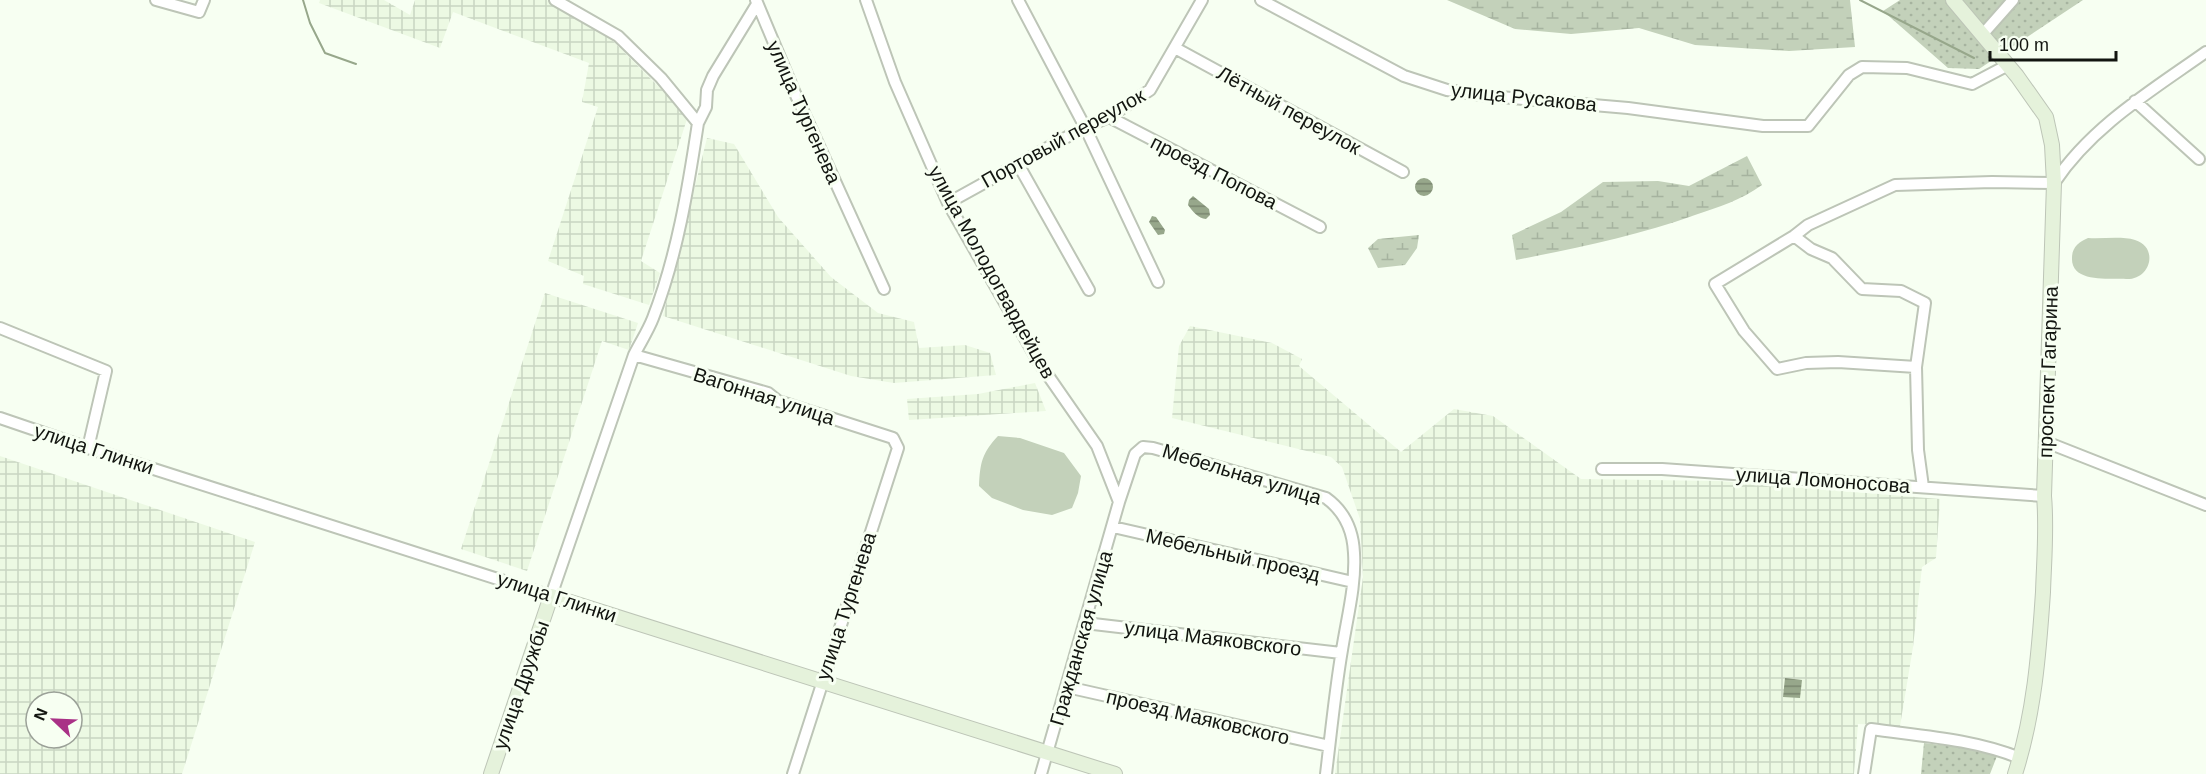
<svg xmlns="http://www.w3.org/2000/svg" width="2206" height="774" font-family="Helvetica,sans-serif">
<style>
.industrial{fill:url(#industrial-grid);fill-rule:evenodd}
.green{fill:url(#green-dots)}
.wetland{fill:url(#wetland-marsh)}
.pitch{fill:#c3d1ba}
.water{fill:url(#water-rules)}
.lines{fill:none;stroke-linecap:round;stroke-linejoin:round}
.stream{stroke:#97a78b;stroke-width:2}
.street-casing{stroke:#bdc5b7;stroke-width:14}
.secondary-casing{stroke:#bdc5b7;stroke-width:16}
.street{stroke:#fff;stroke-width:10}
.secondary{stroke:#e5f2db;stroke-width:14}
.labels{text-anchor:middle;stroke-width:6;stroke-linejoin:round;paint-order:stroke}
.street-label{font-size:20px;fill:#121510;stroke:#f7fff2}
</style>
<defs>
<pattern id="industrial-grid" width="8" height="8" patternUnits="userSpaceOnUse" patternTransform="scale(1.5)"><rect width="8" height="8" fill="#ecf9e3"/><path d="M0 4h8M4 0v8" fill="none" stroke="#c9d5c2"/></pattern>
<pattern id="green-dots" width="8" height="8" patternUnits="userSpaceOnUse" patternTransform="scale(1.5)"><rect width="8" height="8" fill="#c3d1ba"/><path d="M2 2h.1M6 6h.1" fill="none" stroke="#a6b39f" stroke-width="1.8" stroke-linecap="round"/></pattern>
<pattern id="wetland-marsh" width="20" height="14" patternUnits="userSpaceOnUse" patternTransform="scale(1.5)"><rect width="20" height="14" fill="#c3d1ba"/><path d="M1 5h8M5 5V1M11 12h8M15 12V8" fill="none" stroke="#a6b39f"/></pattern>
<pattern id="water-rules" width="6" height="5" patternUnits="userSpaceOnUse" patternTransform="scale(1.5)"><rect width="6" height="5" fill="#97a78b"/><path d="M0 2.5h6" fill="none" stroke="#7a8770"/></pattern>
</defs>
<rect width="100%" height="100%" fill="#f7fff2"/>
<!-- industrial -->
<path class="industrial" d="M 320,0 L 384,0 L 410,15 L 415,0 L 547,0 L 609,37 L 688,116 L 641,261 L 660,273 L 649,305 L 583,284 L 584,276 L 548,261 L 598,107 L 582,102 L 589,63 L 453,12 L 440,48 L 319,3 Z
M 707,138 L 734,144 L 778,217 L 831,277 L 878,313 L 914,322 L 919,348 L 965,345 L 990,353 L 996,375 L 894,383 L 851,376 L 663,316 Z
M 545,293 L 638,323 L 629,350 L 602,341 L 527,571 L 461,549 Z
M 1190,326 L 1272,343 L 1302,359 L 1299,366 L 1401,452 L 1454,409 L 1493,416 L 1581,479 L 1719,481 L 1940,499 L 1936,558 L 1922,567 L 1913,647 L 1900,726 L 1858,724 L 1854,774 L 1335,774 L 1363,577 L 1360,519 L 1342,467 L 1331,457 L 1172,418 L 1179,346 Z
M 1035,383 L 1046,411 L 909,420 L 907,399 L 978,394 Z
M 0,456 L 255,542 L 182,774 L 0,774 ZM 36,702 L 72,702 L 72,738 L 36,738 Z"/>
<!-- green -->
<path class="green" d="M 1900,0 L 2083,0 L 1979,69 L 1948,68 L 1883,11 Z
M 1924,743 L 1967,748 L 1997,756 L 1990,774 L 1921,774 Z"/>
<!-- wetland -->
<path class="wetland" d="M 1447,0 L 1850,0 L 1855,47 L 1789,51 L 1695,45 L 1639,28 L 1571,34 L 1515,29 Z
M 1747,156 L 1762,185 C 1741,200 1719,207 1695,215 C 1637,236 1576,248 1516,260 L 1512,235 L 1561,212 L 1603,182 L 1658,181 L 1689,186 Z
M 1419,235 L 1417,248 L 1405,265 L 1378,268 L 1368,248 L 1378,239 Z"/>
<!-- pitch -->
<path class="pitch" d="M 2088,238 C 2103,239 2122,236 2135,240 C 2159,247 2151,280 2126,279 C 2109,278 2071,283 2072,258 C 2072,247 2079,242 2088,238 Z
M 998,436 L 1020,438 L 1064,453 L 1081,476 L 1078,493 L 1072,508 L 1052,515 L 1023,510 L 992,498 L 979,486 C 980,463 982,453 998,436 Z"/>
<!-- water -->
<path class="water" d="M1415 187a9 9 0 1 1 18 0a9 9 0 1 1-18 0Z
M 1193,196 L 1209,209 L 1210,215 L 1206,219 C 1198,218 1193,212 1188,205 L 1189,200 Z
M 1152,216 L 1156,217 L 1165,230 L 1164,234 L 1158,235 L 1149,222 Z
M 1785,678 L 1802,680 L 1800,698 L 1783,697 Z"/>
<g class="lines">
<!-- stream -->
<path class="stream" d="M 303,0 L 310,23 L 325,53 L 356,64
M 1860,0 L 1974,58"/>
<defs>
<path id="street" d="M 156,0 L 199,12 L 204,0
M 756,0 L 794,91 L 884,289
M 866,0 L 895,82 L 948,203 L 1038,361 L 1097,446 L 1119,502
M 1018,0 L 1085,127 L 1158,282
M 1261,0 L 1404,76 L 1447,90 L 1489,96 L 1628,108 L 1763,126 L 1808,126 L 1849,75 L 1862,67 L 1907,68 L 1972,84 L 2008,65
M 1982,35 L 2013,0
M 1175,48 L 1403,172
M 2135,101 L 2199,159
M 1109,117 L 1320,227
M 698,123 L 706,107 L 707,90 L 713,76 L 757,4
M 1018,164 L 1089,290
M 948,203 L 1085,127 L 1109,117 L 1150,90 L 1202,0
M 1794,236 L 1811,249 L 1832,258 L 1862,289 L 1901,291 L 1925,303 L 1916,367 L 1918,450 L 1923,487
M 0,328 L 106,371 L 88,448
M 634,355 L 768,393 L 778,401 L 893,438 L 898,448 L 793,774
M 1916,367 L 1838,362 L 1806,363 L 1777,369 L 1744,331 L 1715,284 L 1794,236 L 1808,225 L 1895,185 L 1992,182 L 2054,183 C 2092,126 2151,91 2206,52
M 0,418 L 88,448 L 551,596 L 634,355 C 640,343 648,331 653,318 C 677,256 688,189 698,123 L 661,78 L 618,36 L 555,0
M 2046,442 L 2206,505
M 1602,469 L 1662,469 L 2044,496
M 1113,527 L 1353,582
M 1085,623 L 1341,653
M 1067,687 L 1329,746
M 1041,774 L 1119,502 L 1135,454 L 1143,447 L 1153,448 L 1326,498 C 1344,511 1353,530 1354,553 C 1356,585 1347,618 1342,650 C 1335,691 1331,733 1326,774
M 1864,774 L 1871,729 C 1921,736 1973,739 2020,758"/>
<path id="secondary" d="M 1953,0 L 2017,76 L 2046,117 L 2052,145 L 2054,183 L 2044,496 C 2047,528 2044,560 2043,592 C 2039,653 2034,715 2015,774
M 491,774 L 551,596 L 1115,774"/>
</defs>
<!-- street casing -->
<use href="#street" class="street-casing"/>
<!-- secondary casing -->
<use href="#secondary" class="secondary-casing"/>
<!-- street -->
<use href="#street" class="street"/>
<!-- secondary -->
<use href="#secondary" class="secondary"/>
</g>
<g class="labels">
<!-- street labels -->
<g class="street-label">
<text transform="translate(1524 97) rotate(6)" y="7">улица Русакова</text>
<text transform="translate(1289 110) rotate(29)" y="7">Лётный переулок</text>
<text transform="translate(804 112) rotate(66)" y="7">улица Тургенева</text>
<text transform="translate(1063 138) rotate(-29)" y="7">Портовый переулок</text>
<text transform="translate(1214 172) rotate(27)" y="7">проезд Попова</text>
<text transform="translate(992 272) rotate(61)" y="7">улица Молодогвардейцев</text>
<text transform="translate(2048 372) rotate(-88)" y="7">проспект Гагарина</text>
<text transform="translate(764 396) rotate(18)" y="7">Вагонная улица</text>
<text transform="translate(94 449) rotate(18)" y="7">улица Глинки</text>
<text transform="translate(1242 474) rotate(17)" y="7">Мебельная улица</text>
<text transform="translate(1823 480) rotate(4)" y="7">улица Ломоносова</text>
<text transform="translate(1233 555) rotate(13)" y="7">Мебельный проезд</text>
<text transform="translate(557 597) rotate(18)" y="7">улица Глинки</text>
<text transform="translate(846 606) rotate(-72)" y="7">улица Тургенева</text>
<text transform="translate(1081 638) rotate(-74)" y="7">Гражданская улица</text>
<text transform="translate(1213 638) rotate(7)" y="7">улица Маяковского</text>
<text transform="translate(521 685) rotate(-71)" y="7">улица Дружбы</text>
<text transform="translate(1198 717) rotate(13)" y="7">проезд Маяковского</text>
</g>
</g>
<!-- north arrow -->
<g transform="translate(54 720) rotate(293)"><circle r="28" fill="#f7fff2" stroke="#9ba198" stroke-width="1.5"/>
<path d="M0-4.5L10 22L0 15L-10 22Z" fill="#a93186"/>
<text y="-9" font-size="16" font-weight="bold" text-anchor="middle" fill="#121510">N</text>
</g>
<!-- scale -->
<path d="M1990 51v9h126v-9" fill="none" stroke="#121510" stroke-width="3"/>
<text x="1999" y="51" font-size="18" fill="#121510" stroke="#f7fff2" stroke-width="4.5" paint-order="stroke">100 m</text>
</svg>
